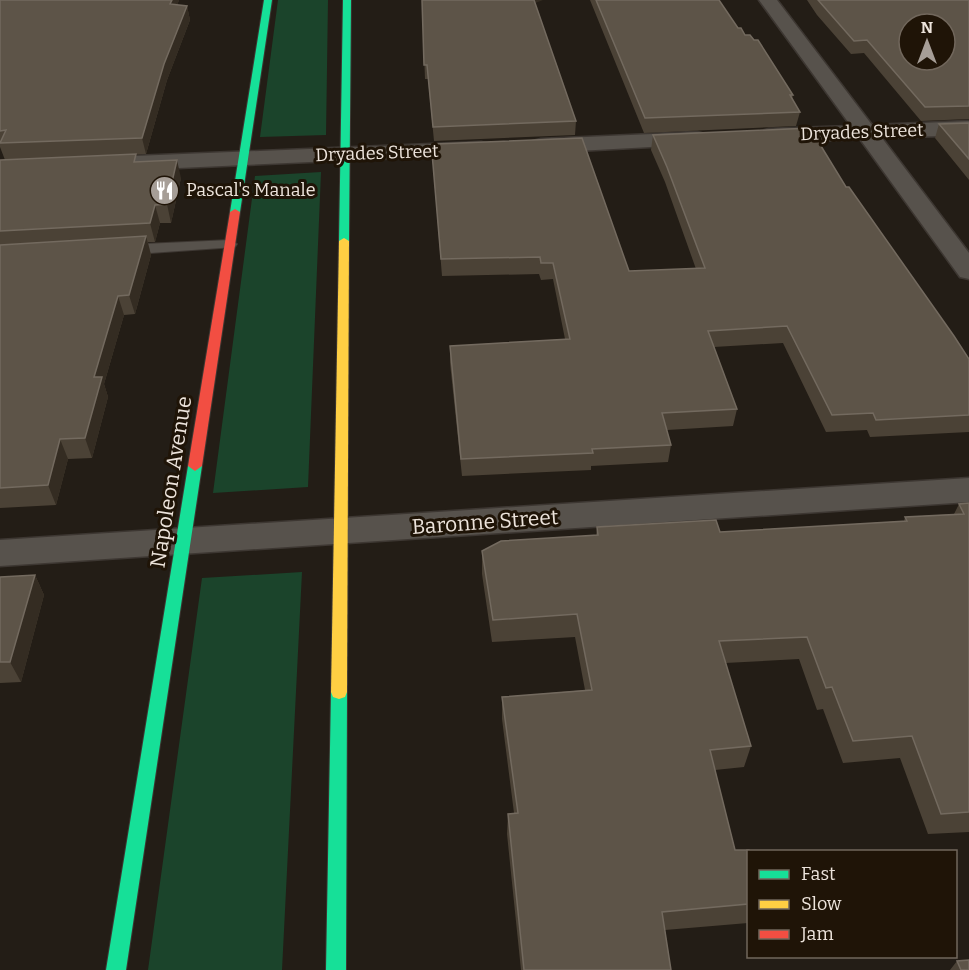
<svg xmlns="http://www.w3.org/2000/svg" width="969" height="970" font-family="Bitter,serif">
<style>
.green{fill:#1b442b}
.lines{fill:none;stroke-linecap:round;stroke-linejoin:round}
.lane-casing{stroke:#3d3732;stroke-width:2}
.street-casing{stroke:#3d3732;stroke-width:3}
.fast-casing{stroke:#3d3732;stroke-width:2}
.slow-casing{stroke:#3d3732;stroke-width:2}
.jam-casing{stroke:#3d3732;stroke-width:2}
.lane{fill:#57524c;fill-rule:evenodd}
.street{fill:#57524c;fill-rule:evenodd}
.fast{fill:#16e098;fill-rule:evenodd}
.slow{fill:#ffcf43;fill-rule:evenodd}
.jam{fill:#f24e42;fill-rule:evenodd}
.wall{fill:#4b4236}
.shaded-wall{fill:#342c22}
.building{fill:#5d5448;stroke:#736a5f;stroke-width:1.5;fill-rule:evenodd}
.labels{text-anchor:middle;stroke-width:6;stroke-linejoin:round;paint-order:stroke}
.far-street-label{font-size:18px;fill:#ede4dc;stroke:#1f1407}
.far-poi-label{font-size:18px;fill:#ede4dc;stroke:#1f1407;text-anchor:start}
.street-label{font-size:21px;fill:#ede4dc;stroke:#1f1407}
</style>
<rect width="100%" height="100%" fill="#231d16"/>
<!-- green -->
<path class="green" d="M 278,0 L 328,0 L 326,135 L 260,137 Z
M 321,172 L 308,487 L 213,493 L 255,176 Z
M 302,572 L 282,970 L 148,970 L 202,578 Z"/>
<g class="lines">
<defs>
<path id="lane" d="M 230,240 L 237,244 L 235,247 L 122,255 L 114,250 L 122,245 Z"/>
<path id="street" d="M 759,0 L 777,0 L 872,125 L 969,121 L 969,135 L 882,138 L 969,253 L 969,279 L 960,277 L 860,139 L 769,143 L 761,141 L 758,136 L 761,131 L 769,129 L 851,126 Z
M 697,132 L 705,134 L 708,139 L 705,144 L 541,153 L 533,151 L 530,146 L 533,141 L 541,139 Z
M 481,142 L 489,144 L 492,149 L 489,154 L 134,170 L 126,168 L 123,163 L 126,158 L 134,156 Z
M 969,478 L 969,502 L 0,566 L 0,540 Z"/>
<path id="fast" d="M 264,0 L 272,0 L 240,212 L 235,215 L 230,212 Z
M 343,0 L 351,0 L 349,241 L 344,244 L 339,241 Z
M 195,461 L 202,466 L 126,970 L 106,970 L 188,466 Z
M 339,685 L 345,687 L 347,692 L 346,970 L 326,970 L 331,692 L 333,687 Z"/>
<path id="slow" d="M 344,238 L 349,241 L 347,692 L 345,697 L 339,699 L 333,697 L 331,692 L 339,241 Z"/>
<path id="jam" d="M 235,209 L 240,212 L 202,466 L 195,471 L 188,466 L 230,212 Z"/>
</defs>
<!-- lane casing -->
<use href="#lane" class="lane-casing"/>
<!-- street casing -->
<use href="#street" class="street-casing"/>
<!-- fast casing -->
<use href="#fast" class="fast-casing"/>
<!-- slow casing -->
<use href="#slow" class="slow-casing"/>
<!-- jam casing -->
<use href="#jam" class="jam-casing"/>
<!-- lane -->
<use href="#lane" class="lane"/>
<!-- street -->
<use href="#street" class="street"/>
<!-- fast -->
<use href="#fast" class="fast"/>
<!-- slow -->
<use href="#slow" class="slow"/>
<!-- jam -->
<use href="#jam" class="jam"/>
</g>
<!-- wall -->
<path class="wall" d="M 0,0 L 179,0 L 177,5 L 187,6 L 190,20 L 167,80 L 146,154 L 5,160 L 0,147 Z
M 422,0 L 535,3 L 576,121 L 575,135 L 434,141 L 428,79 L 425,79 Z
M 590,0 L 719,0 L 738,28 L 745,35 L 793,95 L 792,99 L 800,112 L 796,126 L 644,133 Z
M 807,0 L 969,0 L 969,119 L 921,121 L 864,53 L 851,54 L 817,15 Z
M 969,123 L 969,180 L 935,138 L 939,124 Z
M 653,135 L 846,187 L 969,359 L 969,432 L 870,437 L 867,430 L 826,432 L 783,343 L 714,347 L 737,409 L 733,426 L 667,430 L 671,445 L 668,462 L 591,466 L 591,470 L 462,476 L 450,363 L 450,346 L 565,339 L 553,279 L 541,280 L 539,274 L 442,276 L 432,153 L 629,271 L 696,269 L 665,182 L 651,150 Z
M 0,160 L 138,162 L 181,178 L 171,223 L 160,223 L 155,242 L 148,242 L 151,255 L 135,314 L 124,315 L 104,384 L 108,397 L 92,458 L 68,459 L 56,505 L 0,508 Z
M 969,503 L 969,832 L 928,834 L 900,758 L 843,763 L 823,709 L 817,710 L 799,659 L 725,663 L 751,746 L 744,767 L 715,770 L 735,850 L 748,852 L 748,923 L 665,930 L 671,970 L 521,970 L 507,834 L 508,814 L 514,813 L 502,719 L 502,697 L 585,690 L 575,637 L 492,642 L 482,574 L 482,551 L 596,536 L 597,527 L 720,532 L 904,521 L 905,517 L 954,514 L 959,504 Z
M 35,575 L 44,595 L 21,682 L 0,683 L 0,577 Z
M 957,961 L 969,970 L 950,970 Z"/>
<!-- shaded-wall -->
<path class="shaded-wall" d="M 172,0 L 179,0 L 173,18 L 170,4 Z
M 530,0 L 543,0 L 530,5 Z
M 187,6 L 190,20 L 167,80 L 146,154 L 142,138 L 164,64 Z
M 177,160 L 181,178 L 171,223 L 167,204 Z
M 155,205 L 160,223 L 155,242 L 150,223 Z
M 146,236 L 151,255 L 135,314 L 129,295 Z
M 118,296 L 124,315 L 104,384 L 108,397 L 92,458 L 85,438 L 94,377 Z
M 60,439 L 68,459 L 56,505 L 48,485 Z
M 35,575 L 44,595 L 21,682 L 10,662 Z"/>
<!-- building -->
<path class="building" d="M 0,0 L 172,0 L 170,4 L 187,6 L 164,64 L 142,138 L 0,143 L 6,130 L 0,131 Z
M 422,0 L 534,0 L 576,121 L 433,127 L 427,65 L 424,65 Z
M 596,0 L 719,0 L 738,28 L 741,28 L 745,35 L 750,35 L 754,40 L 758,40 L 793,95 L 790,95 L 800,112 L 645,118 Z
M 818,0 L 969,0 L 969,106 L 925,107 L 867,40 L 854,41 ZM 909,24 L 945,24 L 945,60 L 909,60 Z
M 969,123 L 969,159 L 939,124 Z
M 810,128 L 846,187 L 849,187 L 954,336 L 969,359 L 969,415 L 876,420 L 873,413 L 832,415 L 787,326 L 708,331 L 737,409 L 662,413 L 671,445 L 592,449 L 593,453 L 461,459 L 450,346 L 570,339 L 553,263 L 541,263 L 540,257 L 441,259 L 432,153 L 435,153 L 435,144 L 582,138 L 629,271 L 705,268 L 667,167 L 653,135 Z
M 136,154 L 134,162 L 177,160 L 167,204 L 155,205 L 150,223 L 0,231 L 0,160 Z
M 146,236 L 129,295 L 118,296 L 94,377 L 102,377 L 85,438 L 60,439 L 48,485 L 0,488 L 0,245 Z
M 969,503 L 969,812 L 941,814 L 912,736 L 853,741 L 832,687 L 826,688 L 807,637 L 719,641 L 751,746 L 710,750 L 735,850 L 749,850 L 750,852 L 748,852 L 748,904 L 662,912 L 671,970 L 524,970 L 508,814 L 518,813 L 502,697 L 592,690 L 577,614 L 493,620 L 482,551 L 501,541 L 598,535 L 597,527 L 716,520 L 720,532 L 907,521 L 905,517 L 964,514 L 959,504 Z
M 35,575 L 10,662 L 0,662 L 0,577 Z
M 969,960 L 969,970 L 961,970 L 957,961 Z"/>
<!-- icons -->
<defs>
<symbol id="restaurant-disc" viewBox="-11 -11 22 22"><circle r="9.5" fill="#a69e97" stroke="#1f1407"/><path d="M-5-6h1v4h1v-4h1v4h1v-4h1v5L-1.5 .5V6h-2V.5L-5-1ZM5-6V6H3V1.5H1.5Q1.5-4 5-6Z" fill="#fff"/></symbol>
</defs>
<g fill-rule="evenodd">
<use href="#restaurant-disc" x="148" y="174" width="33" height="33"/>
</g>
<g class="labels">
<!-- far-street labels -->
<g class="far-street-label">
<text transform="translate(862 132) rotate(-2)" y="6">Dryades Street</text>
<text transform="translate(377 153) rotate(-2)" y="6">Dryades Street</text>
</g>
<!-- far-poi labels -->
<g class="far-poi-label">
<text x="186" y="196">Pascal's Manale</text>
</g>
<!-- street labels -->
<g class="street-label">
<text transform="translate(171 482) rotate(-81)" y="7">Napoleon Avenue</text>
<text transform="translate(485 522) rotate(-4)" y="7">Baronne Street</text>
</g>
</g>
<!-- legend -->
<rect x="747" y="850" width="210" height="108" fill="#1f1407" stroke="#71675c" stroke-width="1.5"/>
<rect x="759" y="870" width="30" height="9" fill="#16e098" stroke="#71675c" stroke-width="1.5"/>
<text x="801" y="880" font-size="18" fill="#ede4dc">Fast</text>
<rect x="759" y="900" width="30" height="9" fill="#ffcf43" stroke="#71675c" stroke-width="1.5"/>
<text x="801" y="910" font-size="18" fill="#ede4dc">Slow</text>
<rect x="759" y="930" width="30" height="9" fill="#f24e42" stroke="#71675c" stroke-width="1.5"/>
<text x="801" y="940" font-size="18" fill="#ede4dc">Jam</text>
<!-- north arrow -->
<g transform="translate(927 42)"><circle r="28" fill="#1f1407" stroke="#71675c" stroke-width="1.5"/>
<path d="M0-4.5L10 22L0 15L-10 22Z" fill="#a69e97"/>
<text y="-9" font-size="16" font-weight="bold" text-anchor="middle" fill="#ede4dc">N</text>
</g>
</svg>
